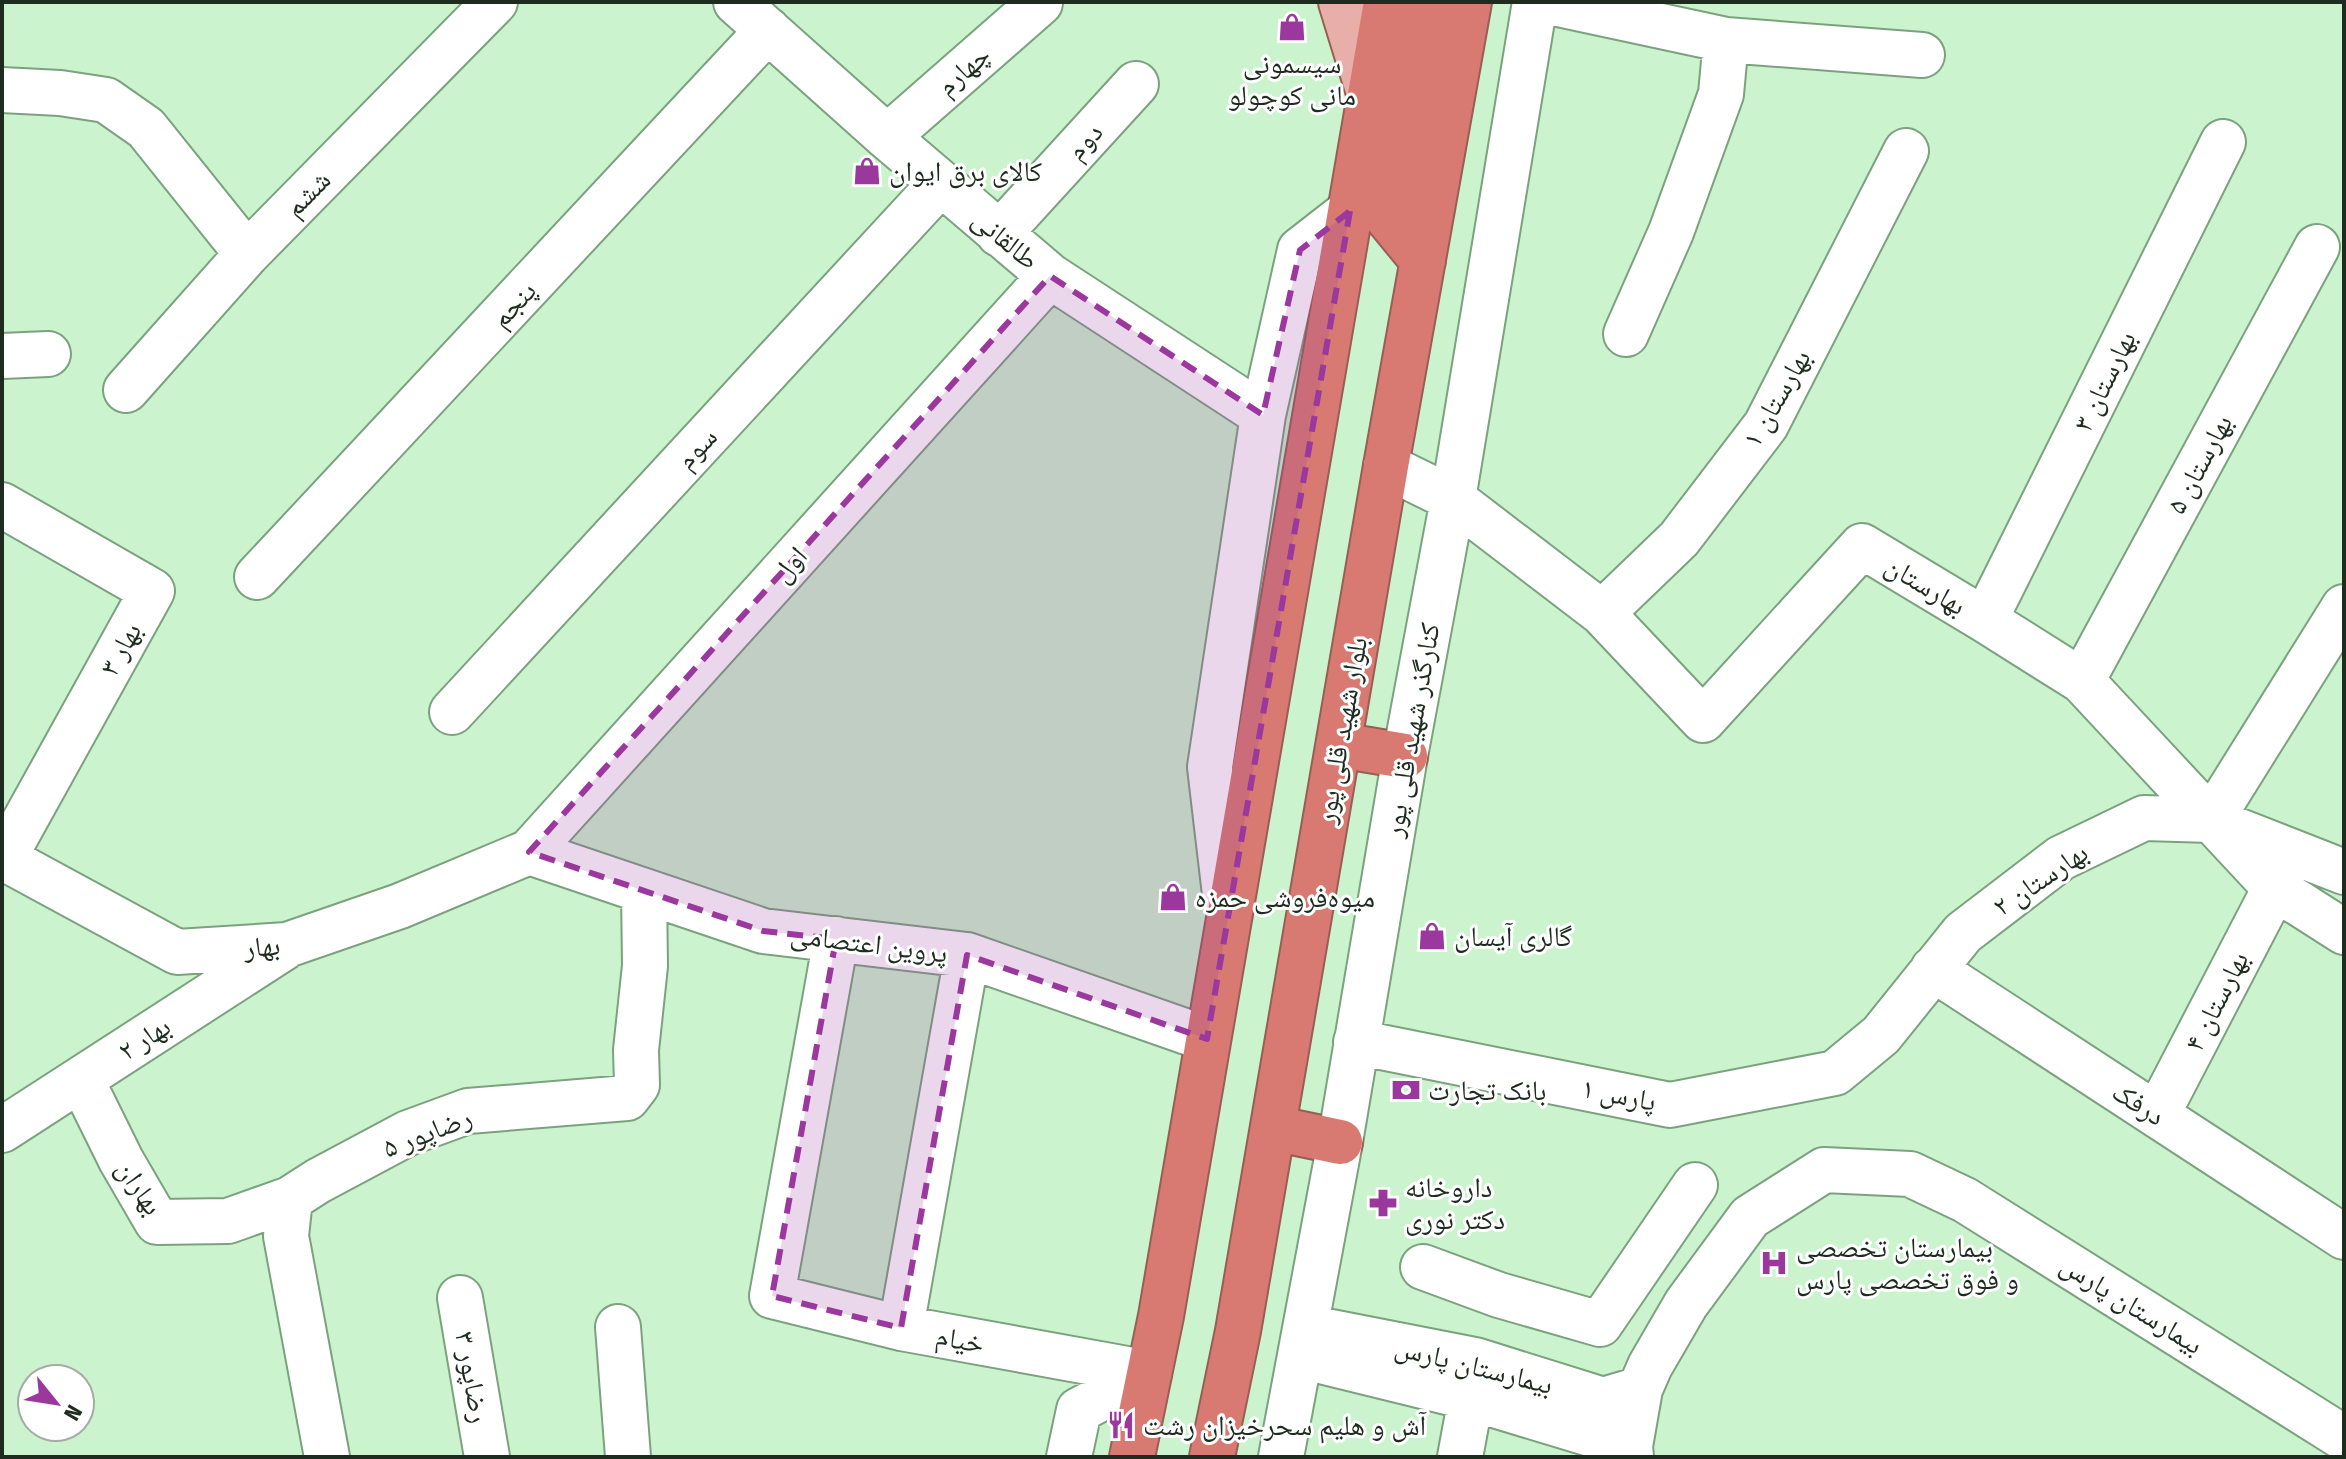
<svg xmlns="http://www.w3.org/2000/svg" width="2346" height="1459" font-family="'Fira Sans Condensed','Noto Naskh Arabic',sans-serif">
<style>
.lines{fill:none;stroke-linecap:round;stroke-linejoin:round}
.minor-casing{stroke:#7ca17f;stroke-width:48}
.major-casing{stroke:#975f54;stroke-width:48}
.highway-casing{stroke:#975f54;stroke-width:48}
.minor{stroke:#fff;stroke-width:44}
.major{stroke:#e8afaa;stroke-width:44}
.highway{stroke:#d87a71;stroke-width:44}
.marked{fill:#9b389e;fill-opacity:0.2;stroke:#9b389e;stroke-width:6;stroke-dasharray:16 10;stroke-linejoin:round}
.labels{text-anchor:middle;stroke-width:6;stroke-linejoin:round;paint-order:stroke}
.poi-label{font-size:28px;fill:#1d2c1e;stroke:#fff;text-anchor:start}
.street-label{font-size:28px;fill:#1d2c1e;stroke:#fff}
</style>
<rect width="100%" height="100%" fill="#cbf4ce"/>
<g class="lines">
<defs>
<path id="minor" d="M 736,2 L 887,137 L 1050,276 L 1263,415
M 1549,2 L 1726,40 L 1922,55
M 2,90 L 60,93 L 106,100 L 146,128 L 247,254
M 887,137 L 1040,3
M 999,234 L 1136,84
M 1626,334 L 1671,232 L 1721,94 L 1726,40
M 2,356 L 48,354
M 126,390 L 247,254 L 495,2
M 1386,466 L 1453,499 L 1602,613 L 1703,720 L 1862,546 L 1985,620 L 2082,681 L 2275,888 L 2344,932
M 2,505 L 152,591 L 4,858
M 257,577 L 768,30
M 1602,613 L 1679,539 L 1766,425 L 1906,151
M 1985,620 L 2223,142
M 2082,681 L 2317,247
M 452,712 L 941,183
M 2211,820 L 2344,607
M 529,852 L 763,931 L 967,955 L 1207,1039
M 2,857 L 177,952 L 287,945 L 400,906 L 529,852 L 1050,276
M 1226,903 L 1210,767 L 1263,415 L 1300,250 L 1350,211
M 836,939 L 772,1296 L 901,1328 L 1149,1373
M 1933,969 L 2344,1237
M 1356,1042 L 1670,1105 L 1835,1073 L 1881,1035 L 1963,933 L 2061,858 L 2144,818 L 2211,820 L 2344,872
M 81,1079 L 121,1160 L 157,1222 L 228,1221 L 290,1199
M 2157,1115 L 2275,888
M 2,1130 L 285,947
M 1423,1267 L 1499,1295 L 1600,1324 L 1695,1185
M 460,1298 L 487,1457
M 618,1327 L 628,1457
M 1306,1327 L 1475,1360 L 1603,1400 L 1640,1389
M 901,1328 L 967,955
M 1300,1356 L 1471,1398 L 1630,1446
M 327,1457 L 286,1236 L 290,1199 L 318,1181 L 408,1133 L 468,1111 L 627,1098 L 637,1085 L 636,1050 L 645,966 L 644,891
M 1069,1457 L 1079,1410 L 1149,1373
M 1281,1457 L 1340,1142 L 1405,756 L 1453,499 L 1535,2
M 1460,1457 L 1471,1398
M 1631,1457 L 1630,1446 L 1640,1389 L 1650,1366 L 1686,1304 L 1750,1217 L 1824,1170 L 1910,1174 L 1965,1200 L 2344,1438"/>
<path id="major" d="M 1341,2 L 1369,93"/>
<path id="highway" d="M 1423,261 L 1386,216 L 1427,2
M 1339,745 L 1405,756
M 1273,1128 L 1340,1142
M 1132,1457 L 1161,1316 L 1386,2
M 1212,1457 L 1238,1331 L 1386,466 L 1469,2"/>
</defs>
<!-- minor casing -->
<use href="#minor" class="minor-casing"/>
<!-- major casing -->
<use href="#major" class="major-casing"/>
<!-- highway casing -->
<use href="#highway" class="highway-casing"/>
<!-- minor -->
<use href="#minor" class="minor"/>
<!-- major -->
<use href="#major" class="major"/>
<!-- highway -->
<use href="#highway" class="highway"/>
</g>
<!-- marked area -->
<path class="marked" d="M 1350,211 L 1207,1039 L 967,955 L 901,1328 L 772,1296 L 836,939 L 763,931 L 529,852 L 1050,276 L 1263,415 L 1300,250 Z"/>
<!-- icons -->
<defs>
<symbol id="shop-bare" viewBox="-9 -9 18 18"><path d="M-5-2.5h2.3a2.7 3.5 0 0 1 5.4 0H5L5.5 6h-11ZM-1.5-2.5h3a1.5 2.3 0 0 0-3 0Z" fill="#9b389e" stroke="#fff" stroke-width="2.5" paint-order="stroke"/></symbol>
<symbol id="bank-bare" viewBox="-9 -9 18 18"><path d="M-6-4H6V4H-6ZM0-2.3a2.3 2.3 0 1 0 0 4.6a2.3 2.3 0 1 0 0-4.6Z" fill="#9b389e" stroke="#fff" stroke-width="2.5" paint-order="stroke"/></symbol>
<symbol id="pharmacy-bare" viewBox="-9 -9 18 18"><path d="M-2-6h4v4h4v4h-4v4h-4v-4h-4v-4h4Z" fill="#9b389e" stroke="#fff" stroke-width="2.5" paint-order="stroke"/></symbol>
<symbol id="hospital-bare" viewBox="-9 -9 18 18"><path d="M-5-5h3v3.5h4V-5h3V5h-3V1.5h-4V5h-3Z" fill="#9b389e" stroke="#fff" stroke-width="2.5" paint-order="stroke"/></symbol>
<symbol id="restaurant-bare" viewBox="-9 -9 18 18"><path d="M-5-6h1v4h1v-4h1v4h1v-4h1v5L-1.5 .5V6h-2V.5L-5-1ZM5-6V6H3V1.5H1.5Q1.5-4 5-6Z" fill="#9b389e" stroke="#fff" stroke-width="2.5" paint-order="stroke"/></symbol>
</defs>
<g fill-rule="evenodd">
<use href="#shop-bare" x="1272" y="7" width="40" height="40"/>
<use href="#shop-bare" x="847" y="151" width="40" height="40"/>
<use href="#shop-bare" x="1153" y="877" width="40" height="40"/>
<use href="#shop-bare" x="1412" y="916" width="40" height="40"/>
<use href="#bank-bare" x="1386" y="1070" width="40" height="40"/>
<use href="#pharmacy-bare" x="1363" y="1183" width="40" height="40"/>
<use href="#hospital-bare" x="1754" y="1243" width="40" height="40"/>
<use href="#restaurant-bare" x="1101" y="1405" width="40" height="40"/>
</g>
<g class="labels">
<!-- poi labels -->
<g class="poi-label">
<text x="1292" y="73" text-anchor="middle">سیسمونی<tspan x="1292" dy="32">مانی کوچولو</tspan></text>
<text x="889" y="181">کالای برق ایوان</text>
<text x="1195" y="907">میوه‌فروشی حمزه</text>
<text x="1454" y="946">گالری آیسان</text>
<text x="1428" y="1100">بانک تجارت</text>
<text x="1405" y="1197">داروخانه<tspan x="1405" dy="32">دکتر نوری</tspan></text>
<text x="1796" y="1257">بیمارستان تخصصی<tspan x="1796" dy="32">و فوق تخصصی پارس</tspan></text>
<text x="1143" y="1435">آش و هلیم سحرخیزان رشت</text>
</g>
<!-- street labels -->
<g class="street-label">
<text transform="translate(963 70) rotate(-41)" y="10">چهارم</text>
<text transform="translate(1084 141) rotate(-48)" y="10">دوم</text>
<text transform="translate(307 193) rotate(-45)" y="10">ششم</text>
<text transform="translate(1006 239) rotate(40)" y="10">طالقانی</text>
<text transform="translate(513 304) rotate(-47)" y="10">پنجم</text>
<text transform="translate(2104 381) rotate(-64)" y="10">بهارستان ۳</text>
<text transform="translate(1776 398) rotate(-60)" y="10">بهارستان ۱</text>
<text transform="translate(696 448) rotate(-47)" y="10">سوم</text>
<text transform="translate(2199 464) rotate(-62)" y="10">بهارستان ۵</text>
<text transform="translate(789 564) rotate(-48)" y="10">اول</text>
<text transform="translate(1926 585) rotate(31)" y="10">بهارستان</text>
<text transform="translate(120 649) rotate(-61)" y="10">بهار ۳</text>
<text transform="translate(1341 730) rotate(-80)" y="10">بلوار شهید قلی پور</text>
<text transform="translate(1411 730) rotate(-80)" y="10">کنارگذر شهید قلی پور</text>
<text transform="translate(2040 879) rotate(-34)" y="10">بهارستان ۲</text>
<text transform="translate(869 943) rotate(7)" y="10">پروین اعتصامی</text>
<text transform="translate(262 946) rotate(-5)" y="10">بهار</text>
<text transform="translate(2216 1001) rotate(-63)" y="10">بهارستان ۴</text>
<text transform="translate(144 1038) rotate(-33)" y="10">بهار ۲</text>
<text transform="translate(1619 1094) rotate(11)" y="10">پارس ۱</text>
<text transform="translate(2139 1103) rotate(33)" y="10">درفک</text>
<text transform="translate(427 1132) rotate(-21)" y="10">رضاپور ۵</text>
<text transform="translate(140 1187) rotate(56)" y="10">بهاران</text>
<text transform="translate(2132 1304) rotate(32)" y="10">بیمارستان پارس</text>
<text transform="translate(960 1339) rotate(10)" y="10">خیام</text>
<text transform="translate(1474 1365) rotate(14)" y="10">بیمارستان پارس</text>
<text transform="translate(473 1377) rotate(80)" y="10">رضاپور ۳</text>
</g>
</g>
<!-- border -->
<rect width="2346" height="1459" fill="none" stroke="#1d2c1e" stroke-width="8"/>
<!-- north arrow -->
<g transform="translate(56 1403) rotate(120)"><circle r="38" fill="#ffffff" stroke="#a5aba5" stroke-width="2"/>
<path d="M0-6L14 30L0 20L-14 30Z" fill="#9b389e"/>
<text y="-12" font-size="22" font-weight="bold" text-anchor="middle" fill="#1d2c1e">N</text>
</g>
</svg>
